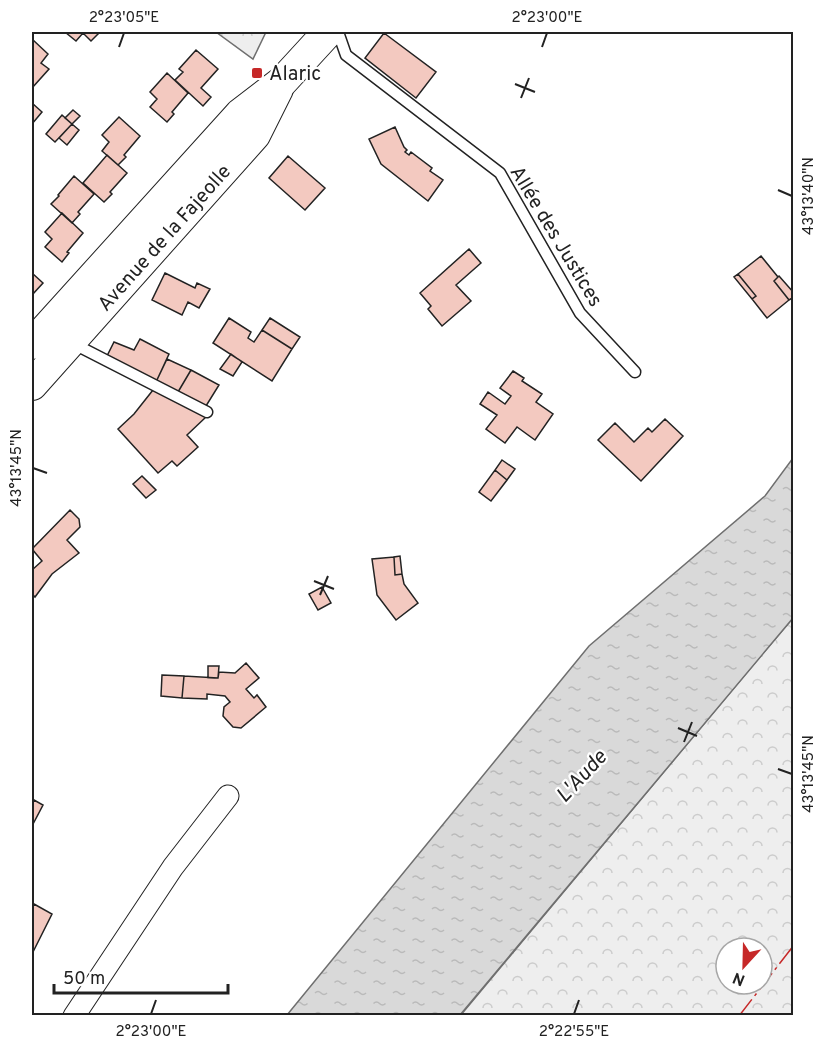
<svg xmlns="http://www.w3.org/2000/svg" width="825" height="1047" font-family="Overpass,sans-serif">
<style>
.forest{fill:url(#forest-crowns);stroke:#6f6f6f;stroke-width:1.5;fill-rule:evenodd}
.water{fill:url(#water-ripples);stroke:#6f6f6f;stroke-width:1.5}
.building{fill:#f3c9c0;stroke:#222;stroke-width:1.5}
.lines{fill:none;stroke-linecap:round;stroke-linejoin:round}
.lane-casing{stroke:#222;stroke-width:13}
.street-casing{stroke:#222;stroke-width:23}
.secondary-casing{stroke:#222;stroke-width:32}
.lane{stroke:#fff;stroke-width:10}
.street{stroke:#fff;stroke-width:21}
.secondary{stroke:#fff;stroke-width:30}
.power{stroke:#c62828;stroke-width:1.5;stroke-dasharray:21 4.5 3 4.5;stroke-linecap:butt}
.ticks{fill:none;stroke:#222;stroke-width:2}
.poi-dot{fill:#c62828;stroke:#fff;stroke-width:2}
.labels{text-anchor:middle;stroke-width:4.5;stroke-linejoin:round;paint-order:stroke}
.poi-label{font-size:20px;fill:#222;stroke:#fff;text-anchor:start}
.street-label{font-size:20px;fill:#222;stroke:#fff}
.water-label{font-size:21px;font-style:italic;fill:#222;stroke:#fff}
.neatline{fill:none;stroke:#222;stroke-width:2}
.ticks-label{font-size:15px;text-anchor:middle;fill:#222}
</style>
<defs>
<pattern id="forest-crowns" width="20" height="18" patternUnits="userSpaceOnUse" patternTransform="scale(1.5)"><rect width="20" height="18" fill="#eee"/><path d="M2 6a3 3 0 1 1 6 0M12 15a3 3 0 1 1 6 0" fill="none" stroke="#ccc"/></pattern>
<pattern id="water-ripples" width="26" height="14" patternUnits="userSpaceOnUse" patternTransform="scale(1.5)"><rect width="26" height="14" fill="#d9d9d9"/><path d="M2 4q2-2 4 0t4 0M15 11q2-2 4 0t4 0" fill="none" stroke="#bababa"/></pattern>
</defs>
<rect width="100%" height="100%" fill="#fff"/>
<!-- forest -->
<path class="forest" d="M 216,32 L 266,32 L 253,59 Z
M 793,618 L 793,1015 L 460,1016 L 759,658 ZM 726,948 L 762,948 L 762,984 L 726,984 Z"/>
<!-- water -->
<path class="water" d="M 793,458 L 793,618 L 460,1015 L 287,1015 L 589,646 L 765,496 Z"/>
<!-- building -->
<path class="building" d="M 65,32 L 100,32 L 91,41 L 83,33 L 76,41 Z
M 384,33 L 436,72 L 416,98 L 365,58 Z
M 32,39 L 48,54 L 41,63 L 49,69 L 32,88 Z
M 196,50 L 218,69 L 201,88 L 211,97 L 203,106 L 175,80 L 183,72 L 179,69 Z
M 167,73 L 188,93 L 172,112 L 174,114 L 167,122 L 150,107 L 157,99 L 150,92 Z
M 32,103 L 42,112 L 32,124 Z
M 73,110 L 80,116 L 72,124 L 65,118 Z
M 62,115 L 72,124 L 55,142 L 46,134 Z
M 119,117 L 140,136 L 124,155 L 126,157 L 118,165 L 102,151 L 109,142 L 102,135 Z
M 72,124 L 79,130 L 67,145 L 59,138 Z
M 395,127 L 404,147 L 407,150 L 405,152 L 409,155 L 411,152 L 432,168 L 430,171 L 443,180 L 428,201 L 381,164 L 369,139 Z
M 107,155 L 127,173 L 110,192 L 112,194 L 104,202 L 83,183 Z
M 288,156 L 325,188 L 305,210 L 269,178 Z
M 74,176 L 94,194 L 78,212 L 80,214 L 72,223 L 51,204 L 59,196 L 58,195 Z
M 62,213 L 83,233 L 67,252 L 69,253 L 62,262 L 45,247 L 52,239 L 45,232 Z
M 469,249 L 481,263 L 456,285 L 471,301 L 442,326 L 428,309 L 431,306 L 420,293 Z
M 761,256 L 778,277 L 774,281 L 789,300 L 767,318 L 752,299 L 756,296 L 738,274 Z
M 32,273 L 43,283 L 32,295 Z
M 165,273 L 195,288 L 197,283 L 210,289 L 199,308 L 188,302 L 182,315 L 152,300 Z
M 738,274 L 756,296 L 752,299 L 734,277 Z
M 779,276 L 794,293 L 794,297 L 789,300 L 774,281 Z
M 229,318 L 251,332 L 248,338 L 254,342 L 262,330 L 292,349 L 272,381 L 213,343 Z
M 270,318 L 300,337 L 292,349 L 262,330 Z
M 140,339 L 169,354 L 156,382 L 107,356 L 114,342 L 134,350 Z
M 231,354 L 242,362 L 233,376 L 220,369 Z
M 167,359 L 191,370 L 178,392 L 156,382 Z
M 191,370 L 219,385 L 206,406 L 178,392 Z
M 513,371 L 524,378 L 522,381 L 542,394 L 536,402 L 553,414 L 535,440 L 517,427 L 505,443 L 486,429 L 497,415 L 480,404 L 488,392 L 505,404 L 511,396 L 500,388 Z
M 153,390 L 206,417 L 187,435 L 198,447 L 177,466 L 172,461 L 158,473 L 118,429 L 134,414 Z
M 665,419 L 683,436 L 641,481 L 598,440 L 615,423 L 634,442 L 648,428 L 652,432 Z
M 502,460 L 515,469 L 507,480 L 495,470 Z
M 495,470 L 507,480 L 491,501 L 479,492 Z
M 142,476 L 156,490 L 146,498 L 133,484 Z
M 70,510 L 79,519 L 80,527 L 67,540 L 79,553 L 52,574 L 35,597 L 32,594 L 32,570 L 42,561 L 32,549 Z
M 400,556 L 402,574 L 395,575 L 394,557 Z
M 394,557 L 395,575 L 402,574 L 404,584 L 418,603 L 396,620 L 377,595 L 372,559 Z
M 322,587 L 331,603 L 318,610 L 309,594 Z
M 246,663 L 259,678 L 246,689 L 254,698 L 257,695 L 266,707 L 241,728 L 233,727 L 223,716 L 224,707 L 230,702 L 225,696 L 207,694 L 207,699 L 182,698 L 184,676 L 218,678 L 219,672 L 235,673 Z
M 208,666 L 219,666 L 218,678 L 208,678 Z
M 162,675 L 184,676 L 182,698 L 161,696 Z
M 34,800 L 43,805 L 32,826 L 32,805 Z
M 34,904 L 52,914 L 32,954 L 32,910 Z"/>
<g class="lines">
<defs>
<path id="lane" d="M 338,32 L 346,55 L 500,173 L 580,313 L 635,372
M 74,344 L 207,412"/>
<path id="street" d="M 74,1016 L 173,867 L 228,796"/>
<g id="secondary">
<path d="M 32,344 L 240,114 L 283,81 L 328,32"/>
<path id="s1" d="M 32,385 L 255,135 L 278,89"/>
</g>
</defs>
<!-- lane casing -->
<use href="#lane" class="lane-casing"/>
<!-- street casing -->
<use href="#street" class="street-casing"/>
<!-- secondary casing -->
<use href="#secondary" class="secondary-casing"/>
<!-- lane -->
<use href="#lane" class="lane"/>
<!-- street -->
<use href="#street" class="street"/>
<!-- secondary -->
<use href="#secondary" class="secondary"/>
<!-- power -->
<path class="power" d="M 739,1016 L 794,945"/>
</g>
<!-- ticks -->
<path class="ticks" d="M 119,47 L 124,33M 542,47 L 547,33M 515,84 L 535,92M 521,98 L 529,78M 778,190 L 792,196M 33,468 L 47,473M 314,581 L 334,589M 320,595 L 328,576M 678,728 L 697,736M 684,742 L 692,722M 778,769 L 792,774M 151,1014 L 156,1000M 574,1014 L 579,1000"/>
<!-- markers -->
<rect class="poi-dot" x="251" y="67" width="12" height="12" rx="3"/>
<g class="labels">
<!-- poi labels -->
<g class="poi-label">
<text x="269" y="80">Alaric</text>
</g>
<!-- street labels -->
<g class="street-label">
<text transform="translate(557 236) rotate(59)" y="7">Allée des Justices</text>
<text dy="7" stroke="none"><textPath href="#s1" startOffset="198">Avenue de la Fajeolle</textPath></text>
</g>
<!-- water labels -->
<g class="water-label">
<text transform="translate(581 776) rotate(-47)" y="7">L'Aude</text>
</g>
</g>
<!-- border -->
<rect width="825" height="1047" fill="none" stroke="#ffffff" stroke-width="66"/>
<!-- north arrow -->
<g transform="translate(744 966) rotate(202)"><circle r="28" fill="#ffffff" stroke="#a7a7a7" stroke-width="1.5"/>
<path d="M0-4.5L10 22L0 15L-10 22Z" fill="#c62828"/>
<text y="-9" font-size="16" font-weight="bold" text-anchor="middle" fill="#222222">N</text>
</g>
<!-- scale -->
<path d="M54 984v9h174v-9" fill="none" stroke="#222222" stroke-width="3"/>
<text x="63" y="984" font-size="18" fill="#222222" stroke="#ffffff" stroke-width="4.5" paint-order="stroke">50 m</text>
<rect x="33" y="33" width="759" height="981" class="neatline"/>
<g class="ticks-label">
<text x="124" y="22">2°23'05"E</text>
<text x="547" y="22">2°23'00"E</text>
<text transform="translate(808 196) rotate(-90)" y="5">43°13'40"N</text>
<text transform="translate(16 468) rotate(-90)" y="5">43°13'45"N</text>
<text transform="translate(808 774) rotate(-90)" y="5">43°13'45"N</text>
<text x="151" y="1036">2°23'00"E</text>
<text x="574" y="1036">2°22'55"E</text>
</g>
</svg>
